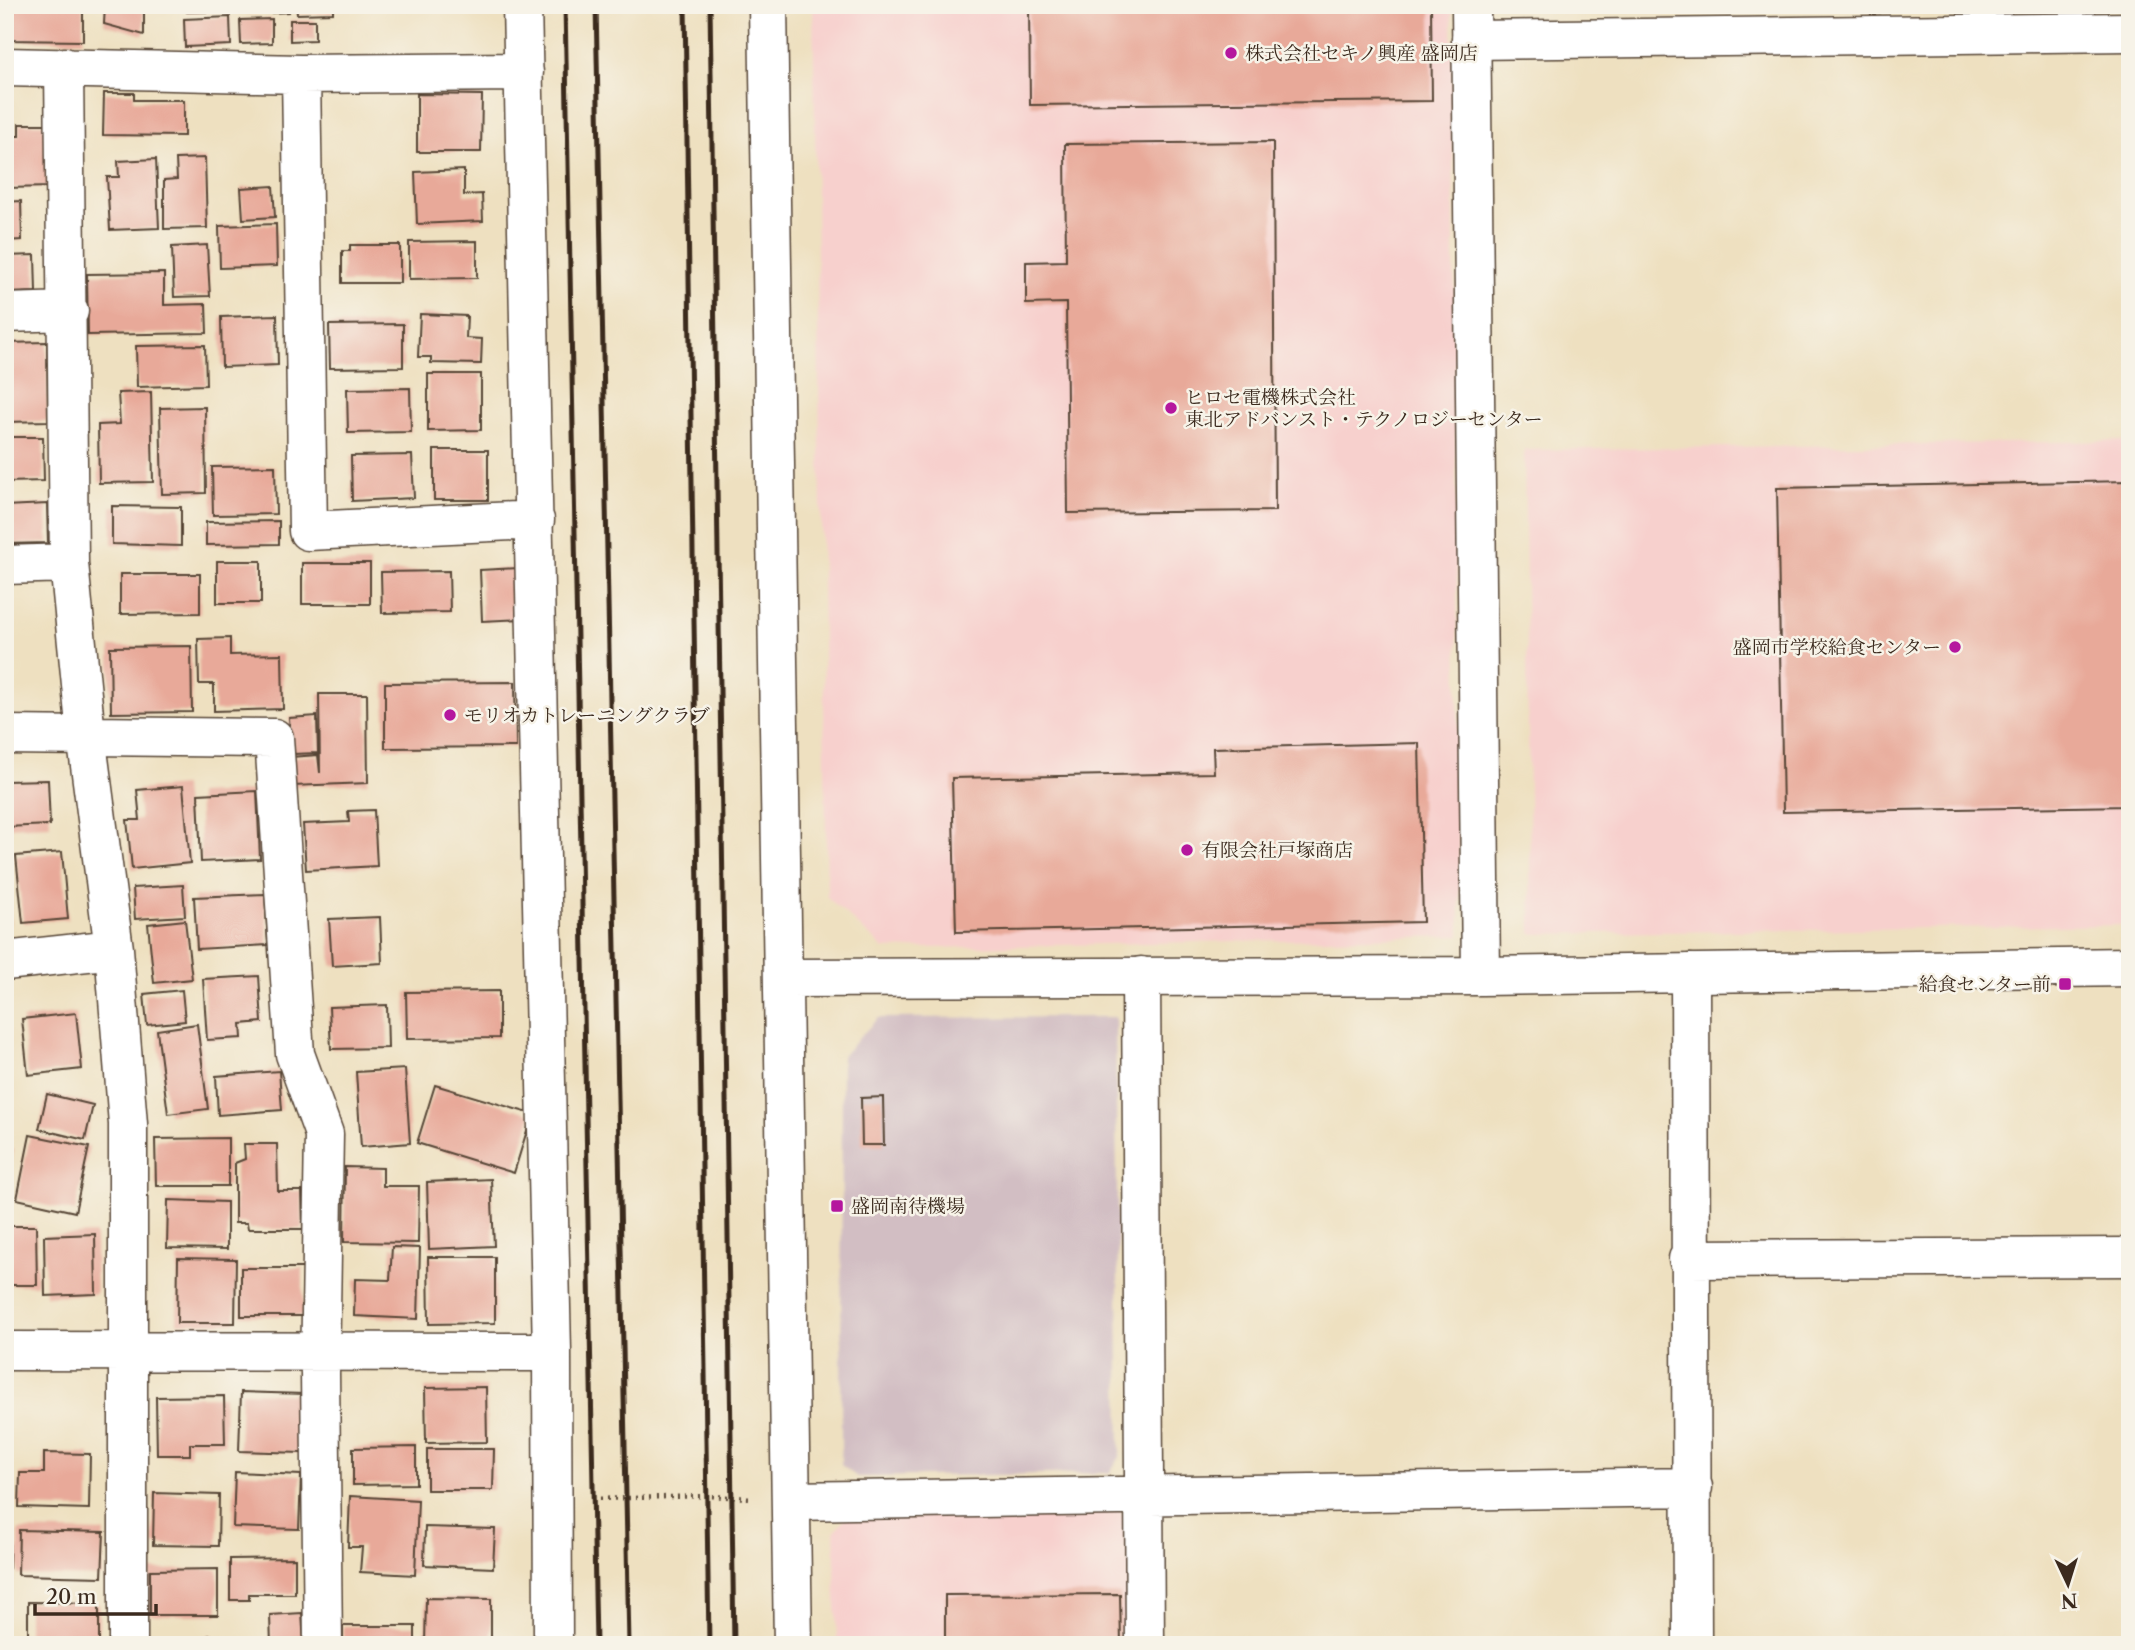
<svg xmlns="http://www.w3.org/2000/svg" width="2135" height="1650" font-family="'Libre Caslon Text','Noto Serif JP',serif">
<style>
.built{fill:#f7d0cd}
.industrial{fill:#d2bec3}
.building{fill:#e8a999}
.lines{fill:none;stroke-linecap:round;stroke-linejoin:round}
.street-casing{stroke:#564536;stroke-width:41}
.secondary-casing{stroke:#564536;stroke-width:41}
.path{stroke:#564536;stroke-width:4.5;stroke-dasharray:2 5;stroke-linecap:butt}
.street{stroke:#fff;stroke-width:38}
.secondary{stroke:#fff;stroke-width:38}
.rail{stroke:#3b2a1e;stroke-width:5}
.poi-dot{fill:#b5179e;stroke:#f7f3e8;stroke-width:2.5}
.labels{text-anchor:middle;stroke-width:5;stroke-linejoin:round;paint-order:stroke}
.poi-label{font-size:19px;fill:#3b2a1e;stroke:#f7f3e8;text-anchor:start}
</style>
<rect width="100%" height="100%" fill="#f7f3e8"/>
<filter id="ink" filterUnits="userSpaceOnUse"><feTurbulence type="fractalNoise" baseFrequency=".0143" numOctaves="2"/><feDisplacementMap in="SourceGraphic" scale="14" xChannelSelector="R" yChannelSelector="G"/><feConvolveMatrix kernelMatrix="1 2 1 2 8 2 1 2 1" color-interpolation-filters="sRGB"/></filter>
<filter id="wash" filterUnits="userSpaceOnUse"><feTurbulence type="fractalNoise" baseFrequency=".00686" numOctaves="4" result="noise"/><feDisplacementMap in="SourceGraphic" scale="28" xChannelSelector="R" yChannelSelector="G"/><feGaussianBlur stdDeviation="1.57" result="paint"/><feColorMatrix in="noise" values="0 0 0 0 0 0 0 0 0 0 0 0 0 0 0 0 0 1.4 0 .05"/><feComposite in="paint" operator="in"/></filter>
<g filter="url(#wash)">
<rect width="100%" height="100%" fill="#eee0c0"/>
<!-- built -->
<path class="built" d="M 813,5 L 1452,5 L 1460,936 L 884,949 L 827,897 Z
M 2130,441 L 2130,925 L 1531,934 L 1524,450 Z
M 1114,1506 L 1130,1520 L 1132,1645 L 837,1645 L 834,1532 L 850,1512 Z"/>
<!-- industrial -->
<path class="industrial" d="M 1115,1017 L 1120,1457 L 1109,1473 L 857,1477 L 841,1465 L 842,1056 L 878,1018 Z"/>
<g id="blocks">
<!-- building -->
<path class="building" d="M 5,5 L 83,5 L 83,41 L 5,40 Z
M 105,5 L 144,5 L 144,35 L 104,24 Z
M 187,5 L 238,5 L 238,11 L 187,12 Z
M 246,5 L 288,5 L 289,12 L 247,14 Z
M 296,5 L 333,5 L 333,13 L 297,14 Z
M 1029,5 L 1431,5 L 1432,101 L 1030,105 Z
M 230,17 L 231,45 L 185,47 L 184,19 Z
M 272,19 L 272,43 L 241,44 L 240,20 Z
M 290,20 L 315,20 L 315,40 L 290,41 Z
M 104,93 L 134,93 L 134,100 L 184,100 L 184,136 L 103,135 Z
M 417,94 L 482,95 L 481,152 L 417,152 Z
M 19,124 L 50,124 L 52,187 L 5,188 L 5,136 L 19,136 Z
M 1273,142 L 1275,511 L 1068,513 L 1066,303 L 1026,304 L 1026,262 L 1066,261 L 1065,144 Z
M 205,158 L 207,228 L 164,229 L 164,180 L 177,179 L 176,159 Z
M 156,159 L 159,228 L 110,230 L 107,177 L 119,177 L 118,161 Z
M 464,170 L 464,195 L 482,194 L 483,221 L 417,224 L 415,172 Z
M 273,186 L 275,217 L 243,219 L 241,188 Z
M 21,201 L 22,240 L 5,241 L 5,202 Z
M 276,224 L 277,266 L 220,268 L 219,226 Z
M 477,241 L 477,278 L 409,279 L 409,242 Z
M 207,245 L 210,296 L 174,297 L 172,247 Z
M 350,245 L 400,245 L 400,283 L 342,283 L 342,251 L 350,251 Z
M 35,255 L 36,292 L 5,293 L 5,256 Z
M 164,273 L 164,305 L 206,304 L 207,333 L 88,335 L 87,274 Z
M 420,314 L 467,316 L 466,338 L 482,339 L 481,364 L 431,363 L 431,357 L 418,357 Z
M 277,315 L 278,365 L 222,367 L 221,317 Z
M 403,324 L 403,367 L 330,368 L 329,325 Z
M 47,342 L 48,421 L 5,422 L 5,343 Z
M 205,345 L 206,385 L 137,387 L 136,346 Z
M 428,374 L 481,374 L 481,430 L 428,431 Z
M 410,388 L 411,432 L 348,433 L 347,389 Z
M 151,392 L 153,482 L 99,483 L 98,425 L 120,424 L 118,393 Z
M 205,407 L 206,493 L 162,494 L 160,408 Z
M 5,437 L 43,437 L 44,481 L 5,482 Z
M 434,450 L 488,450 L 488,500 L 434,500 Z
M 412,455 L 414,498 L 352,501 L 351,456 Z
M 275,466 L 276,514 L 213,515 L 212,467 Z
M 2130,481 L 2130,806 L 1783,812 L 1777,488 Z
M 47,504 L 48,543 L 5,544 L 5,506 Z
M 112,506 L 181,507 L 181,546 L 112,544 Z
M 279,521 L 279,544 L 206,545 L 206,522 Z
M 217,561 L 261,561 L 261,603 L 217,603 Z
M 302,563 L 370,563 L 370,604 L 302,604 Z
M 519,568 L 522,619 L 482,621 L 480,570 Z
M 449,571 L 450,612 L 382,613 L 381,572 Z
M 120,574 L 200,574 L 200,613 L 120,614 Z
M 230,638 L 230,655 L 282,654 L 283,709 L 214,711 L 214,684 L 199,684 L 198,639 Z
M 191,646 L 192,712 L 111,713 L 110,647 Z
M 515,682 L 516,747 L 385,748 L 385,683 Z
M 319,694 L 367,694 L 368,783 L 292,786 L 290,757 L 318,755 L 320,773 Z
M 317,716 L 318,753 L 292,754 L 289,718 Z
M 1419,743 L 1423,922 L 956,932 L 952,778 L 1214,773 L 1213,748 Z
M 48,780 L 50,825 L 5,827 L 5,781 Z
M 183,786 L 190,863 L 132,869 L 127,820 L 140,820 L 137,790 Z
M 257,791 L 260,859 L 201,862 L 198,794 Z
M 374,810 L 377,866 L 306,870 L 303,824 L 349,822 L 348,811 Z
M 62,852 L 68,919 L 23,923 L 16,856 Z
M 5,878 L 8,878 L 10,924 L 5,924 Z
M 183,885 L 185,916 L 135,919 L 133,888 Z
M 265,894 L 268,945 L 197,949 L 194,897 Z
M 380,917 L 382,963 L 332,966 L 329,919 Z
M 185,920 L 192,979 L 154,983 L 148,924 Z
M 259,976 L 262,1022 L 241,1024 L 242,1038 L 207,1040 L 203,979 Z
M 182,990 L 185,1021 L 147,1025 L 144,994 Z
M 499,991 L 499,1038 L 407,1039 L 406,992 Z
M 387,1005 L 388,1048 L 331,1049 L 329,1007 Z
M 76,1013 L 82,1069 L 28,1075 L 22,1019 Z
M 197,1024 L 208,1109 L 168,1114 L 157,1030 Z
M 405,1069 L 410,1143 L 361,1147 L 356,1072 Z
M 279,1071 L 282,1110 L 218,1115 L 216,1076 Z
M 435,1085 L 532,1114 L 514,1173 L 417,1143 Z
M 47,1094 L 93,1105 L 85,1140 L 39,1129 Z
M 883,1097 L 884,1145 L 862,1145 L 861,1098 Z
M 30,1135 L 89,1147 L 75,1212 L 17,1199 Z
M 228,1138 L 228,1186 L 156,1186 L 155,1139 Z
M 244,1144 L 277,1144 L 278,1191 L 302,1191 L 303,1229 L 248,1229 L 247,1223 L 235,1223 L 235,1163 L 245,1159 Z
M 5,1147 L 14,1150 L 6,1179 L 5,1179 Z
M 345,1167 L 383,1168 L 383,1186 L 419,1186 L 418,1243 L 344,1242 Z
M 491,1179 L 494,1246 L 429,1249 L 427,1182 Z
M 168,1200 L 227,1202 L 227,1249 L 167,1248 Z
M 5,1226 L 36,1226 L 37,1285 L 5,1285 Z
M 95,1234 L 96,1294 L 45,1296 L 44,1236 Z
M 392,1247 L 420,1248 L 418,1319 L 354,1316 L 355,1279 L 390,1280 Z
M 428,1257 L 495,1257 L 495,1323 L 429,1324 Z
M 178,1258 L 236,1259 L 235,1323 L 177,1323 Z
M 241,1268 L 303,1268 L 303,1316 L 241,1316 Z
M 486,1387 L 487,1442 L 426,1443 L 425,1388 Z
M 241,1392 L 304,1394 L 302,1453 L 239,1451 Z
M 224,1396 L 225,1444 L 190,1444 L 190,1455 L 157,1455 L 156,1397 Z
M 416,1447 L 416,1484 L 353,1485 L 353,1448 Z
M 427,1449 L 494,1449 L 493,1490 L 427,1490 Z
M 44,1453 L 90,1454 L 89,1509 L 19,1507 L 20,1473 L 44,1473 Z
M 235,1472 L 301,1475 L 299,1529 L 233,1527 Z
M 154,1493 L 219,1495 L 218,1546 L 153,1545 Z
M 5,1496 L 10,1496 L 9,1568 L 5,1568 Z
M 350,1496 L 418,1500 L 415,1575 L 360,1572 L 362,1547 L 348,1547 Z
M 425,1527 L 495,1529 L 493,1568 L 424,1565 Z
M 19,1530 L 104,1532 L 102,1577 L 18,1575 Z
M 295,1558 L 295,1594 L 249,1594 L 249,1600 L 230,1600 L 230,1559 Z
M 218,1569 L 218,1615 L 150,1615 L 150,1570 Z
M 1120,1594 L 1121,1645 L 945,1645 L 945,1595 Z
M 426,1598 L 491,1599 L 491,1645 L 425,1644 Z
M 28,1602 L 99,1603 L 99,1644 L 28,1644 Z
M 302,1613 L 304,1645 L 271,1645 L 270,1615 Z
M 343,1626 L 415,1626 L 415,1645 L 343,1645 Z
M 211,1635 L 214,1645 L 175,1645 L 175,1644 Z"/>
</g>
</g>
<g filter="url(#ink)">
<use href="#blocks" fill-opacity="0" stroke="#564536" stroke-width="2"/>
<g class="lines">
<defs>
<path id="street" d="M 522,5 L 552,1352 L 553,1645
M 1471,40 L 2130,32
M 5,67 L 301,74 L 524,72
M 64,67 L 69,563 L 86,735 L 114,949 L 128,1124 L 128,1645
M 301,74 L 308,531 L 535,520
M 5,313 L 69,311
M 5,565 L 69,563
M 5,735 L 274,738 L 295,1054 L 324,1134 L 320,1372 L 323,1645
M 5,961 L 114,949
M 1690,973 L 1692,1645
M 1141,976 L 1145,1645
M 1688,1259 L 2130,1257
M 5,1351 L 552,1352
M 792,1501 L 1693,1487"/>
<path id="secondary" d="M 768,5 L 793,1645
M 1471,5 L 1481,976
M 784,978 L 1481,976 L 2130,967"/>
</defs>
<!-- street casing -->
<use href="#street" class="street-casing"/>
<!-- secondary casing -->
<use href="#secondary" class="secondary-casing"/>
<!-- path -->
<path class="path" d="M 593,1499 L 707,1496 L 752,1498"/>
<!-- street -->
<use href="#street" class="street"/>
<!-- secondary -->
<use href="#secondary" class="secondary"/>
<!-- rail -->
<path class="rail" d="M 565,5 L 596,1645
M 596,5 L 629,1645
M 685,5 L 709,1645
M 710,5 L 734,1645"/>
</g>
</g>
<!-- markers -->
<g class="poi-dot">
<circle cx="1231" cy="53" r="7"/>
<circle cx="1171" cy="408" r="7"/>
<circle cx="1955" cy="647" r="7"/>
<circle cx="450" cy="715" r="7"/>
<circle cx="1187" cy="850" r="7"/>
<rect x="2058" y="977" width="14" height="14" rx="3.5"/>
<rect x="830" y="1199" width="14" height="14" rx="3.5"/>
</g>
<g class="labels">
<!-- poi labels -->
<g class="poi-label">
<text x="1245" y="60">株式会社セキノ興産 盛岡店</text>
<text x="1185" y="404">ヒロセ電機株式会社<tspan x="1185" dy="22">東北アドバンスト・テクノロジーセンター</tspan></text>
<text x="1941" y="654" text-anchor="end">盛岡市学校給食センター</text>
<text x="464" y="722">モリオカトレーニングクラブ</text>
<text x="1201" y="857">有限会社戸塚商店</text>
<text x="2051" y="991" text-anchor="end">給食センター前</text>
<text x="851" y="1213">盛岡南待機場</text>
</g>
</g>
<!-- margin -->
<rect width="2135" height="1650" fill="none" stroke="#f7f3e8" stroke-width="28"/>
<!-- north arrow -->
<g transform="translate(2068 1584) rotate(176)" stroke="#f7f3e8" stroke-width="5" paint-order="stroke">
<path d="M0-5L12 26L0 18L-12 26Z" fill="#3b2a1e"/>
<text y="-10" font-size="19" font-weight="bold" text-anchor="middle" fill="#3b2a1e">N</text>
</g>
<!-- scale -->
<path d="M35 1604v10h121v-10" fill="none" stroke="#3b2a1e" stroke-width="3.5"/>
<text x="46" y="1604" font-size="21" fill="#3b2a1e" stroke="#f7f3e8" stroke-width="5" paint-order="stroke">20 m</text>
</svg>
